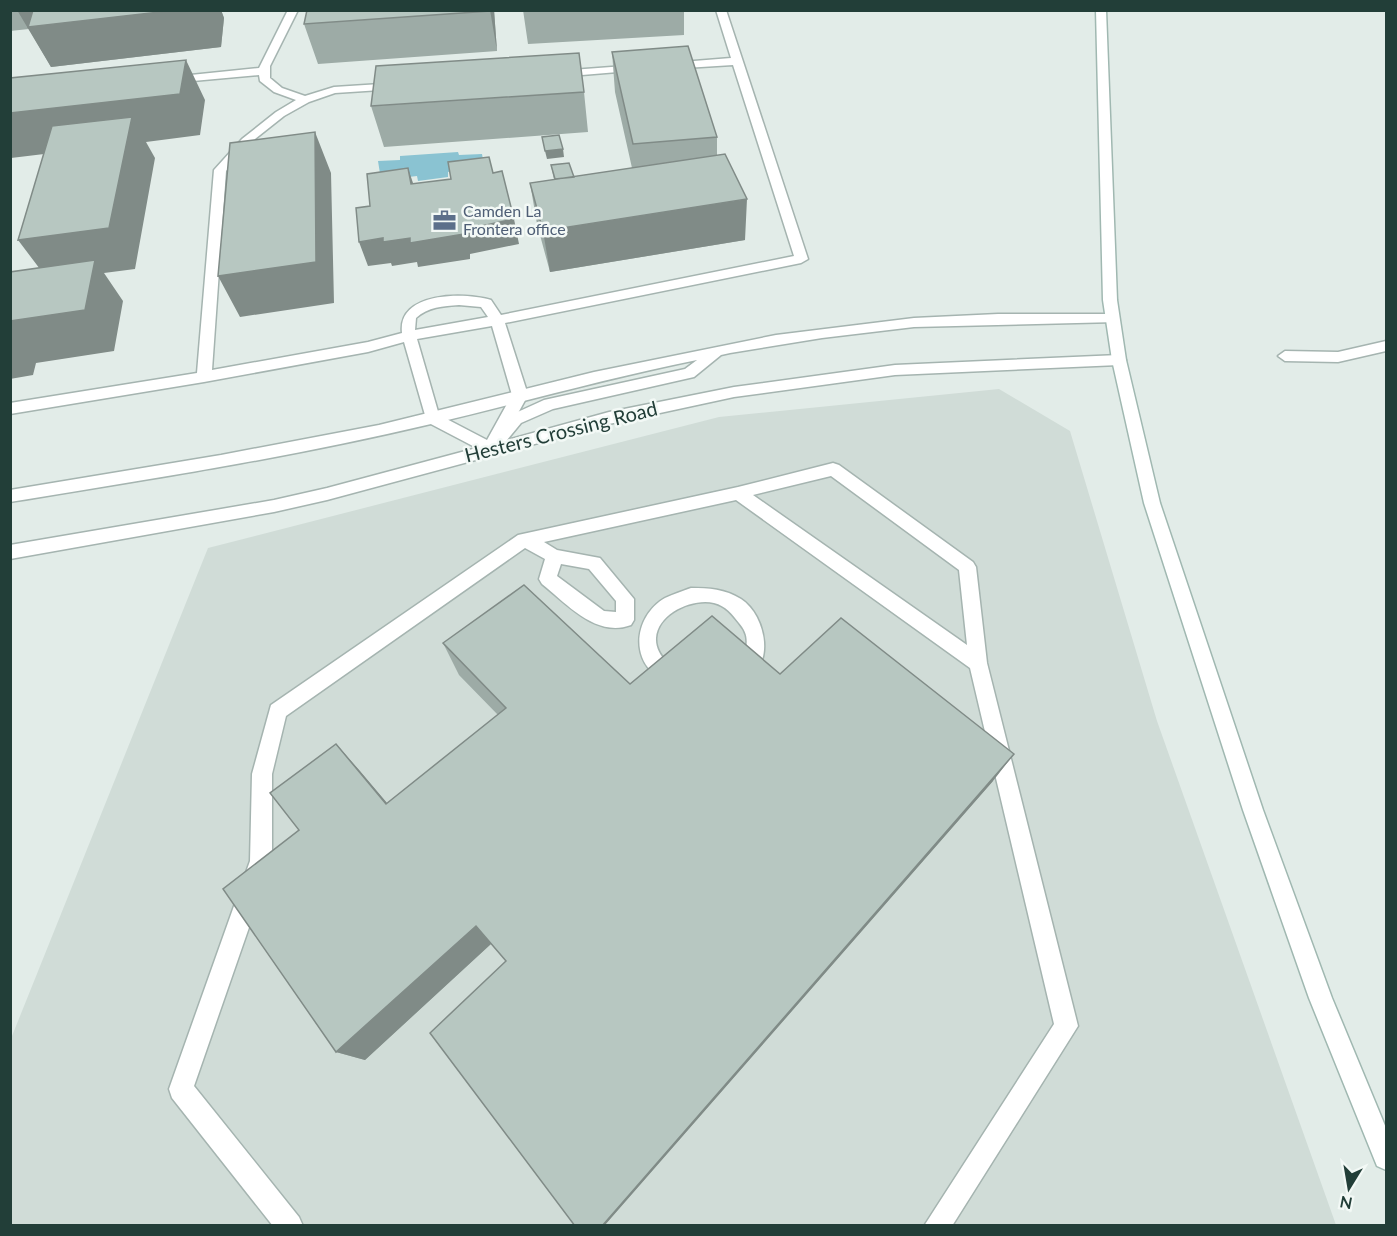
<svg xmlns="http://www.w3.org/2000/svg" width="1397" height="1236" font-family="Lato,sans-serif">
<style>
.built{fill:#d0dcd7}
.water{fill:#8ac3d2}
.lines{fill:none;stroke-linecap:round;stroke-linejoin:round}
.service-casing{stroke:#a5b4b0;stroke-width:3}
.tertiary-casing{stroke:#a5b4b0;stroke-width:3}
.secondary-casing{stroke:#a0b8b1;stroke-width:3}
.service{fill:#fff;fill-rule:evenodd}
.tertiary{fill:#fff;fill-rule:evenodd}
.secondary{fill:#fff;fill-rule:evenodd}
.wall{fill:#9daba6}
.shaded-wall{fill:#808b87}
.building{fill:#b7c7c1;stroke:#808b87;stroke-width:1.5}
.labels{text-anchor:middle;stroke-width:5;stroke-linejoin:round;paint-order:stroke}
.far-service-label{font-size:16px;fill:#4e5e75;stroke:#f3f9f6;text-anchor:start}
.street-label{font-size:20px;fill:#223e38;stroke:#f3f9f6}
</style>
<rect width="100%" height="100%" fill="#e2ece8"/>
<!-- built -->
<path class="built" d="M 999,389 L 1070,431 L 1157,721 L 1336,1225 L 11,1225 L 10,1041 L 208,548 L 719,417 Z"/>
<!-- water -->
<path class="water" d="M 458,152 L 459,155 L 482,154 L 485,172 L 466,169 L 448,172 L 448,177 L 418,181 L 417,176 L 400,178 L 382,186 L 378,161 L 400,160 L 400,156 Z"/>
<g class="lines">
<defs>
<path id="service" d="M 288,10 L 298,10 L 270,66 L 270,78 L 282,88 L 305,96 L 334,87 L 396,83 L 401,86 L 396,89 L 335,93 L 309,102 L 284,116 L 250,143 L 226,171 L 212,370 L 368,342 L 402,333 C 397,292 464,292 491,300 L 501,315 L 794,256 L 733,65 L 669,69 L 664,66 L 669,63 L 731,58 L 716,10 L 726,10 L 808,259 L 801,263 L 505,323 L 528,395 L 496,453 L 490,455 L 427,422 L 404,342 L 368,352 L 204,382 L 10,414 L 10,403 L 197,373 L 214,170 L 242,139 L 276,112 L 296,100 L 274,92 L 260,81 L 259,75 L 171,83 L 166,80 L 171,77 L 259,68 ZM 459,305 L 481,307 L 488,317 L 415,330 L 416,318 C 428,307 443,306 459,305 ZM 492,326 L 512,395 L 487,440 L 439,415 L 417,339 Z
M 638,65 L 643,68 L 642,70 L 558,77 L 553,74 L 558,71 Z
M 1386,341 L 1386,351 L 1338,362 L 1285,361 L 1278,356 L 1285,351 L 1338,352 Z
M 833,463 L 839,465 L 973,562 L 976,567 L 987,663 L 1078,1026 L 952,1226 L 924,1226 L 1054,1024 L 970,668 L 736,500 L 544,542 L 557,550 L 600,558 L 634,599 L 634,620 L 631,625 C 596,638 567,604 542,584 L 539,579 L 545,559 L 525,548 L 286,716 L 272,774 L 272,861 L 194,1086 L 299,1217 L 303,1226 L 273,1226 L 172,1098 L 169,1089 L 250,861 L 252,774 L 271,705 L 518,535 L 738,487 ZM 831,476 L 959,570 L 967,645 L 753,495 ZM 561,564 L 589,569 L 616,601 L 616,612 L 604,611 L 557,576 Z
M 691,588 C 709,588 725,589 741,599 C 767,616 776,669 742,681 L 735,679 L 733,673 C 737,664 744,658 746,649 C 748,638 746,631 739,623 C 732,614 726,606 714,603 C 693,598 658,613 656,638 C 655,657 674,666 681,681 L 679,687 L 672,689 C 663,686 657,678 651,671 C 630,649 639,613 665,598 C 673,594 683,591 691,588 Z"/>
<path id="tertiary" d="M 1112,314 L 1119,319 L 1117,322 L 914,327 L 822,338 L 730,353 L 721,355 L 694,377 L 553,409 L 521,423 L 507,440 L 609,412 L 734,387 L 895,365 L 1119,355 L 1126,360 L 1119,365 L 895,375 L 734,397 L 609,424 L 327,500 L 274,512 L 10,559 L 10,545 L 274,500 L 327,488 L 484,446 L 511,415 L 544,400 L 685,369 L 697,360 C 607,378 520,403 431,424 C 293,457 151,479 10,502 L 10,490 L 221,455 L 379,425 L 594,372 L 776,335 L 914,318 L 998,314 Z"/>
<path id="secondary" d="M 1096,10 L 1106,10 L 1117,300 L 1126,360 L 1160,503 L 1263,810 L 1332,998 L 1386,1128 L 1386,1170 L 1377,1166 L 1309,998 L 1243,810 L 1144,503 L 1112,360 L 1103,300 Z"/>
</defs>
<!-- service casing -->
<use href="#service" class="service-casing"/>
<!-- tertiary casing -->
<use href="#tertiary" class="tertiary-casing"/>
<!-- secondary casing -->
<use href="#secondary" class="secondary-casing"/>
<!-- service -->
<use href="#service" class="service"/>
<!-- tertiary -->
<use href="#tertiary" class="tertiary"/>
<!-- secondary -->
<use href="#secondary" class="secondary"/>
</g>
<!-- wall -->
<path class="wall" d="M 10,10 L 221,10 L 224,18 L 221,47 L 51,67 L 29,29 L 10,31 Z
M 494,10 L 497,51 L 318,64 L 304,24 Z
M 523,10 L 684,10 L 684,35 L 528,44 Z
M 612,52 L 717,137 L 717,156 L 745,240 L 550,272 L 537,224 L 530,183 L 554,180 L 551,165 L 574,177 L 632,168 L 615,92 Z
M 584,92 L 588,132 L 384,147 L 371,106 Z
M 443,643 L 630,684 L 780,674 L 993,781 L 604,1226 L 575,1226 L 506,961 L 491,944 L 365,1060 L 336,1052 L 299,830 L 336,744 L 387,803 L 498,715 L 459,675 Z"/>
<!-- shaded-wall -->
<path class="shaded-wall" d="M 17,10 L 221,10 L 224,18 L 221,47 L 51,67 Z
M 490,10 L 494,10 L 497,51 Z
M 186,60 L 205,100 L 200,135 L 146,142 L 155,158 L 135,269 L 104,273 L 123,301 L 114,351 L 36,363 L 33,375 L 10,379 L 10,321 L 49,281 L 18,240 L 127,144 L 11,158 L 10,156 L 10,113 Z
M 315,132 L 331,173 L 334,303 L 240,317 L 218,276 Z
M 563,149 L 564,157 L 547,159 L 545,151 Z
M 408,168 L 416,192 L 411,184 Z
M 747,199 L 745,240 L 550,272 L 543,231 Z
M 514,219 L 519,244 L 470,254 L 470,259 L 418,267 L 417,262 L 392,266 L 391,263 L 368,266 L 359,242 L 383,238 L 463,230 Z
M 336,744 L 360,771 L 408,828 L 386,804 Z
M 1014,754 L 993,781 L 604,1226 L 602,1226 Z
M 476,926 L 492,943 L 365,1060 L 336,1052 Z"/>
<!-- building -->
<path class="building" d="M 33,10 L 177,10 L 28,27 Z
M 307,10 L 490,10 L 490,11 L 304,24 Z
M 688,46 L 717,137 L 633,144 L 612,52 Z
M 579,53 L 584,92 L 371,106 L 376,66 Z
M 186,60 L 180,94 L 10,113 L 10,78 Z
M 132,117 L 109,228 L 18,240 L 52,126 Z
M 315,132 L 316,262 L 218,276 L 230,143 Z
M 559,135 L 563,149 L 545,151 L 542,137 Z
M 725,154 L 747,199 L 543,231 L 530,183 Z
M 489,157 L 493,173 L 502,171 L 514,219 L 463,230 L 464,234 L 410,243 L 410,238 L 383,242 L 383,238 L 359,242 L 356,208 L 370,206 L 367,174 L 408,168 L 411,184 L 451,179 L 448,162 Z
M 569,163 L 574,177 L 555,179 L 551,165 Z
M 95,260 L 85,310 L 10,321 L 10,272 Z
M 524,585 L 630,684 L 712,616 L 780,674 L 841,618 L 1014,754 L 602,1226 L 575,1226 L 430,1033 L 506,961 L 476,926 L 336,1052 L 223,889 L 299,830 L 270,793 L 336,744 L 386,804 L 506,708 L 443,643 Z"/>
<!-- icons -->
<defs>
<symbol id="office-bare" viewBox="-9 -9 18 18"><path d="M-6-3h4V-5.5h4V-3h4V5H-6ZM-1-4.5V-3h2v-1.5ZM-6 0V1H6V0Z" fill="#5c6f8a" stroke="#f3f9f6" stroke-width="2.5" paint-order="stroke"/></symbol>
</defs>
<g fill-rule="evenodd">
<use href="#office-bare" x="428" y="204" width="33" height="33"/>
</g>
<g class="labels">
<!-- far-service labels -->
<g class="far-service-label">
<text x="463" y="217">Camden La<tspan x="463" dy="18">Frontera office</tspan></text>
</g>
<!-- street labels -->
<g class="street-label">
<text transform="translate(561 432) rotate(-14)" y="7">Hesters Crossing Road</text>
</g>
</g>
<!-- border -->
<rect width="1397" height="1236" fill="none" stroke="#223e38" stroke-width="24"/>
<!-- north arrow -->
<g transform="translate(1349 1188) rotate(191)" stroke="#f3f9f6" stroke-width="4.5" paint-order="stroke">
<path d="M0-4.5L10 22L0 15L-10 22Z" fill="#223e38"/>
<text y="-9" font-size="16" font-weight="bold" text-anchor="middle" fill="#223e38">N</text>
</g>
</svg>
